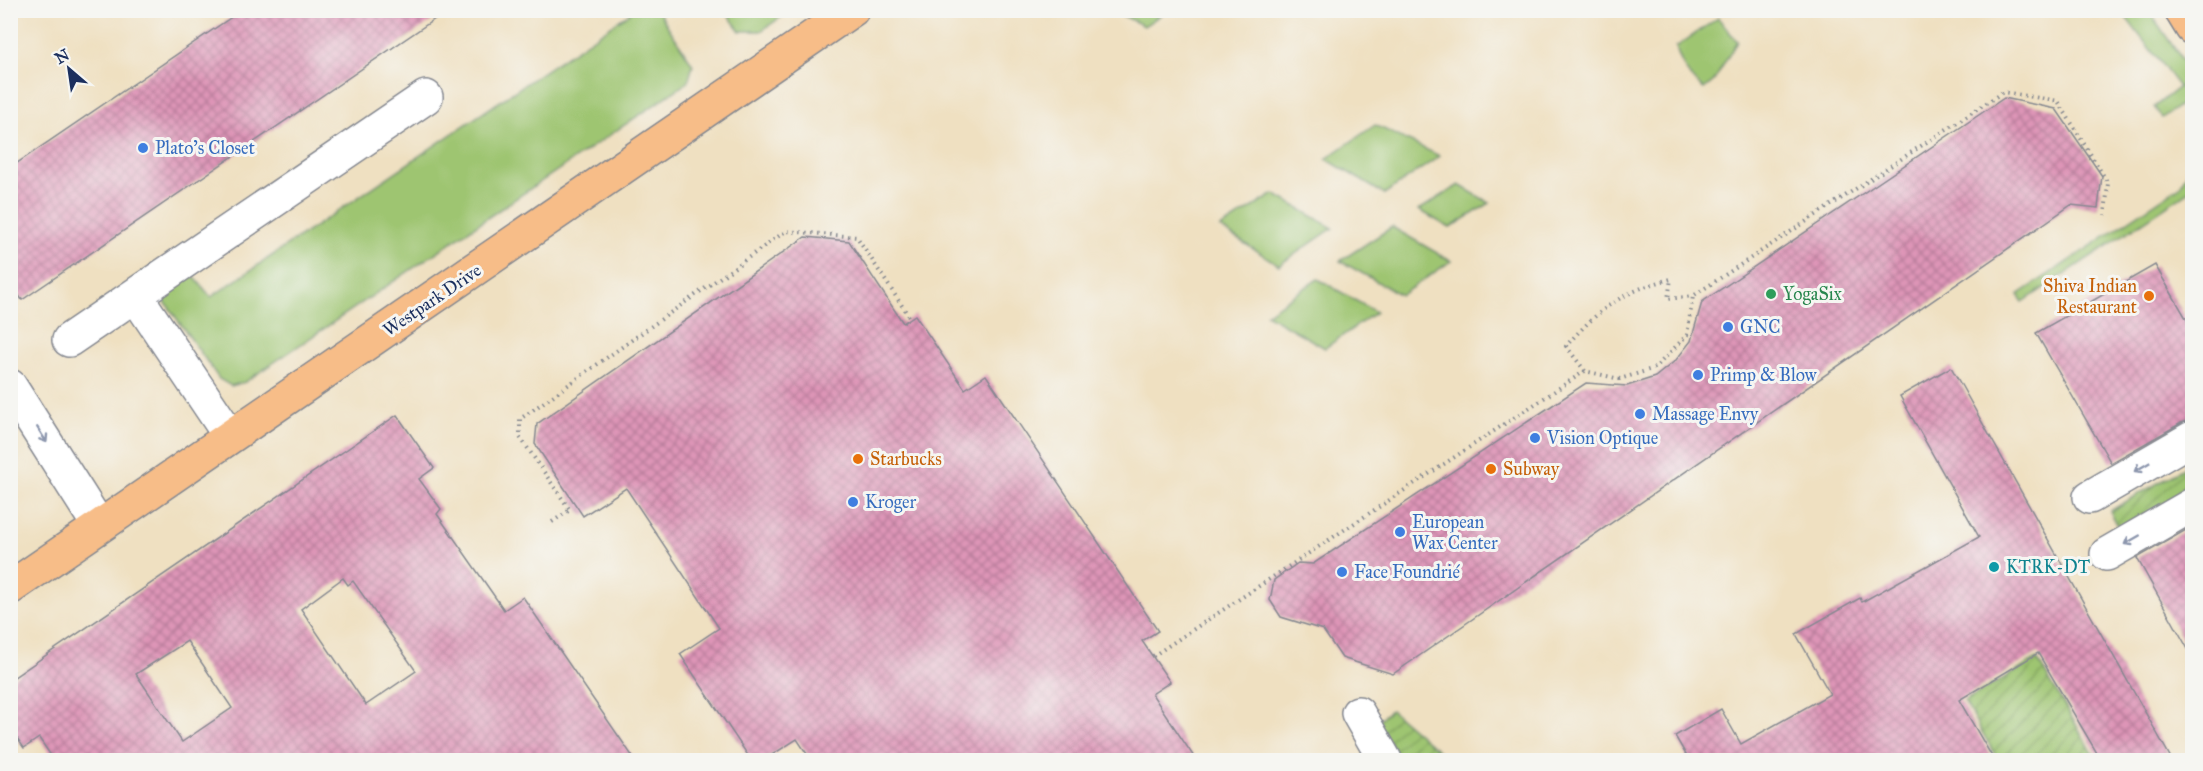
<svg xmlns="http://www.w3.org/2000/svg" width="2203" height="771" font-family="'IM FELL Great Primer',serif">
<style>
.grass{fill:#9ec571;stroke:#5c7a68;stroke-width:1.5}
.garden{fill:url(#garden-furrows);stroke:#5c7a68;stroke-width:1.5}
.building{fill:url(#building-cross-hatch);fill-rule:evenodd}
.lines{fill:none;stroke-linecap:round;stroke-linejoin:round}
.minor-casing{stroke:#858890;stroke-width:36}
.major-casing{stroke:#858890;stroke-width:36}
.path{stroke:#858890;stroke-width:4;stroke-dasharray:1.5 4.5;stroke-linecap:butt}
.minor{stroke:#fff;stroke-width:33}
.major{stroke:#f7bd88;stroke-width:33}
.oneway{stroke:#8d97ae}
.shop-dot{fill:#3f7fe0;stroke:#f6f6f2;stroke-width:2}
.leisure-dot{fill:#2e9e5b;stroke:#f6f6f2;stroke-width:2}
.food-dot{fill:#e8710a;stroke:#f6f6f2;stroke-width:2}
.culture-dot{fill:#0f9aa8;stroke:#f6f6f2;stroke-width:2}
.labels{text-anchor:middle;stroke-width:6;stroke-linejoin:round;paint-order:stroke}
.shop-label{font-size:18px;fill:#366cbe;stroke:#f6f6f2;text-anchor:start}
.food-label{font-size:18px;fill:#c56008;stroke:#f6f6f2;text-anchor:start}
.leisure-label{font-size:18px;fill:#27864d;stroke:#f6f6f2;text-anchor:start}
.street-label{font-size:18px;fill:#1b2f5e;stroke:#f6f6f2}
.culture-label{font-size:18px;fill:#0d838f;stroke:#f6f6f2;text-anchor:start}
</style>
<defs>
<pattern id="garden-furrows" width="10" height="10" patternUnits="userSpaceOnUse" patternTransform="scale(1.5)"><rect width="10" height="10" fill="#9ec571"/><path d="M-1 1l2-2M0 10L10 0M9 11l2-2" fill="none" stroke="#80a060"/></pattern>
<pattern id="building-cross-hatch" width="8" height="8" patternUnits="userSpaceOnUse" patternTransform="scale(1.5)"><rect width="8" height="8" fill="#de95b7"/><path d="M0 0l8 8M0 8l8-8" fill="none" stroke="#b37a98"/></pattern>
</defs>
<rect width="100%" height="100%" fill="#f6f6f2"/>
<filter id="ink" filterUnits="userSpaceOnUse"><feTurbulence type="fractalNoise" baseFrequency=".0167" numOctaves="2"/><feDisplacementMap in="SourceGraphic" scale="12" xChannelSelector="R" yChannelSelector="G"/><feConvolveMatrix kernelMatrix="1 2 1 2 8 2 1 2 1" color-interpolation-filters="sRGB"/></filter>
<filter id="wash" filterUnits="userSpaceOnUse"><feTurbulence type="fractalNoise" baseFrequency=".008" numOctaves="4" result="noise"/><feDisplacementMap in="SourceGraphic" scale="24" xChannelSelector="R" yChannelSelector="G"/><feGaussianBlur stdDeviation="1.35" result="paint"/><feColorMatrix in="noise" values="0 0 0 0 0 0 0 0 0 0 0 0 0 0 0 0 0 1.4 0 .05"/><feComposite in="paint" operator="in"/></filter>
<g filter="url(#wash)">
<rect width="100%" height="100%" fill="#efe0c1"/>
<!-- grass -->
<path class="grass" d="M 629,11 L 658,11 L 693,65 L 688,82 L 245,382 L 231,386 L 219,379 L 163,299 L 178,278 L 191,273 L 211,297 L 630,13 Z
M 725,11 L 790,11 L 761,31 L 740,31 Z
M 1113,11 L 1167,11 L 1144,26 Z
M 2121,11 L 2149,11 L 2192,74 L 2192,96 L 2162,118 L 2154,107 L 2179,87 Z
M 1718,18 L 1737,41 L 1714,81 L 1704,89 C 1690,80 1680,63 1676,47 Z
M 1375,125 L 1440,156 L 1384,194 L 1326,159 Z
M 2192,163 L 2192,189 L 2023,302 L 2018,295 L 2180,186 Z
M 1459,185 L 1490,203 L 1450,228 L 1419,210 Z
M 1274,194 L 1333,228 L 1279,265 L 1220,228 Z
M 1392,227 L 1451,261 L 1401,295 L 1340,261 Z
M 1318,279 L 1376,312 L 1325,348 L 1266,314 Z"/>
<!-- garden -->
<path class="garden" d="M 2192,463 L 2192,516 L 2131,550 L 2110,511 Z
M 2037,659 L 2097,760 L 1998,760 L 1964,701 Z
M 1391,710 L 1449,760 L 1400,760 L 1377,721 Z"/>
<g id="blocks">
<!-- building -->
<path class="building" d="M 242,10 L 448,10 L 22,300 L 10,283 L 10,168 Z
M 2004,98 L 2056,109 L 2102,176 L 2098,208 L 2071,205 L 1393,674 L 1342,658 L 1323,630 L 1281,617 L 1270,600 L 1274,580 L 1298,563 L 1313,564 L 1586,383 L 1627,386 L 1655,377 L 1676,360 L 1691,341 L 1702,302 Z
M 805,237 L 849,241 L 903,323 L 915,315 L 965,389 L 986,375 L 1158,631 L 1142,641 L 1170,682 L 1152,694 L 1196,760 L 811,760 L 797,739 L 764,760 L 751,760 L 680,654 L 719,628 L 626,488 L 583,516 L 535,444 L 537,424 Z
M 2155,265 L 2193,330 L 2193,419 L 2183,422 L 2111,463 L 2036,333 Z
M 1951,367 L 2172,760 L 2101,760 L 2038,653 L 1959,700 L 1994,760 L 1689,760 L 1675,736 L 1721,709 L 1741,744 L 1830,694 L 1796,634 L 1860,598 L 1862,602 L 1979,537 L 1900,396 Z
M 397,415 L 434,468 L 419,479 L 441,509 L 437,514 L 504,610 L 523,597 L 635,760 L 54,760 L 39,738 L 24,748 L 10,728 L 10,680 ZM 343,578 L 348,585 L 353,581 L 416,671 L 366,705 L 301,609 ZM 187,641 L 232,708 L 182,742 L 136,674 Z
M 2193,526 L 2193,658 L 2137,558 Z"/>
</g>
</g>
<g filter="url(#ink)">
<use href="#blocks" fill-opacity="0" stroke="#858890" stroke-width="1.5"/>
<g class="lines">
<defs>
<path id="minor" d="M 136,296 L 230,436
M 69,340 L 426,97
M 10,386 L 99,526
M 2090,497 L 2192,438
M 2107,554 L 2192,505
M 1358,713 L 1385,760"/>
<path id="major" d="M 2181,10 L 2192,28
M 10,588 L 852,10"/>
</defs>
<!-- minor casing -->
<use href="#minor" class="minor-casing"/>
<!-- major casing -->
<use href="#major" class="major-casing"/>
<!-- path -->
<path class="path" d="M 1585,371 L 1566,346 C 1599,309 1622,291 1671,279 L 1668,299 L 1693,296
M 552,522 L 570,510 L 520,437 L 520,419 L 786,231 L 857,237 L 910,318
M 1153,656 L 1585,371 L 1620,379 L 1655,368 L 1687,335 L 1693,296 L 2003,92 L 2058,101 L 2108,183 L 2105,215"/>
<!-- minor -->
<use href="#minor" class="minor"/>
<!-- major -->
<use href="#major" class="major"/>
</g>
<!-- one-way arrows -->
<defs><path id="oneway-shaft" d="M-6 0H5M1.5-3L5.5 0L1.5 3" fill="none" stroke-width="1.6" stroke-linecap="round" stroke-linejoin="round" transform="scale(1.5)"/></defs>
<g class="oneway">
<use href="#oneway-shaft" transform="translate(42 435) rotate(58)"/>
<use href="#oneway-shaft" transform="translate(2142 467) rotate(150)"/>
<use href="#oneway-shaft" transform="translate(2132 540) rotate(150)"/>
</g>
</g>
<!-- markers -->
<g class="shop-dot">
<circle cx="143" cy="148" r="6"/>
<circle cx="1728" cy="327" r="6"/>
<circle cx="1698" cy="375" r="6"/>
<circle cx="1640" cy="414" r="6"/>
<circle cx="1535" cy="438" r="6"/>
<circle cx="853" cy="502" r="6"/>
<circle cx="1400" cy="532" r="6"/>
<circle cx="1342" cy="572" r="6"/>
</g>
<circle class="leisure-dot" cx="1771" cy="294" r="6"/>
<g class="food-dot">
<circle cx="2149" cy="296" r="6"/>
<circle cx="858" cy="459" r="6"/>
<circle cx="1491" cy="469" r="6"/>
</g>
<circle class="culture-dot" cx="1994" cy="567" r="6"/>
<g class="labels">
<!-- shop labels -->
<g class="shop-label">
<text x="155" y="154">Plato's Closet</text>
<text x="1740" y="333">GNC</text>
<text x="1710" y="381">Primp &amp; Blow</text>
<text x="1652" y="420">Massage Envy</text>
<text x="1547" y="444">Vision Optique</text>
<text x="865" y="508">Kroger</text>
<text x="1412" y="528">European<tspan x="1412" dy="21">Wax Center</tspan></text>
<text x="1354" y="578">Face Foundrié</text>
</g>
<!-- food labels -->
<g class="food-label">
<text x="2137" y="292" text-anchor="end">Shiva Indian<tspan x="2137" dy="21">Restaurant</tspan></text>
<text x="870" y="465">Starbucks</text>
<text x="1503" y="475">Subway</text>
</g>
<!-- leisure labels -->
<g class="leisure-label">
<text x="1783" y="300">YogaSix</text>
</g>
<!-- street labels -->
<g class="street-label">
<text transform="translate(432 300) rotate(-34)" y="6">Westpark Drive</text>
</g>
<!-- culture labels -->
<g class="culture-label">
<text x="2006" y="573">KTRK-DT</text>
</g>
</g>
<!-- margin -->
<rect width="2203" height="771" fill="none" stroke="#f6f6f2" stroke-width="36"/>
<!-- north arrow -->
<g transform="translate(69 69) rotate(331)" stroke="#f6f6f2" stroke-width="4.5" paint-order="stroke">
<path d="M0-4.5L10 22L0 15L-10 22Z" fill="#1b2f5e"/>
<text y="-9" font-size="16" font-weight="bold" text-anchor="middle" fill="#1b2f5e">N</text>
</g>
</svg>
